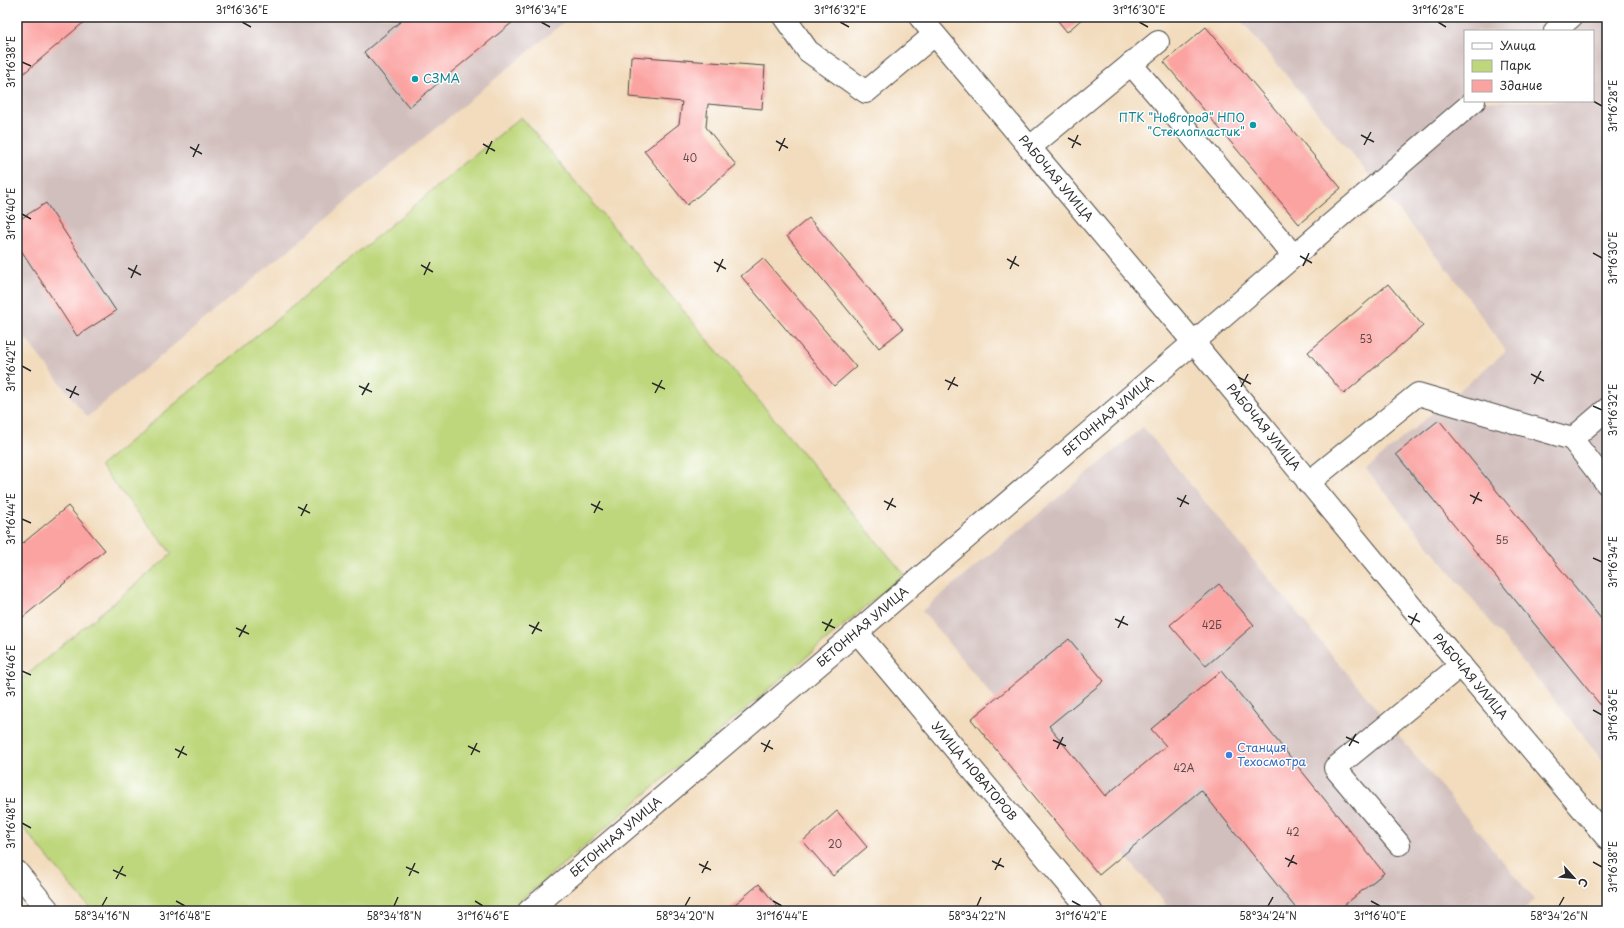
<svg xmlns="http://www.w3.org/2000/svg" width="1624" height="928" font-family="'Playpen Sans',sans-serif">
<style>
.industrial{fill:#d1bfbd;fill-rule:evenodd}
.green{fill:#bed77b;stroke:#748153}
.building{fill:#fba3a1}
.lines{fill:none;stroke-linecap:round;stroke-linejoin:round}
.minor-casing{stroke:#494641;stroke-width:24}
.major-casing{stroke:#494641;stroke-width:24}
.minor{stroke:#fff;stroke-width:22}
.major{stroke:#fff;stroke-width:22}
.ticks{fill:none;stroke:#2b2b2b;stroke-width:1.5}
.culture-dot{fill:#0f9aa8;stroke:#fff;stroke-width:1.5}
.shop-dot{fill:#3f7fe0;stroke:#fff;stroke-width:1.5}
.labels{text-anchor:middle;stroke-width:3;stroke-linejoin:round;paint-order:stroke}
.number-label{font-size:10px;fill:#5f4948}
.culture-label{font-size:12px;fill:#0d838f;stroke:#fff;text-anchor:start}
.street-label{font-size:12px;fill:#2b2b2b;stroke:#fff}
.shop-label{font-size:12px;fill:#366cbe;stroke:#fff;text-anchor:start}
.neatline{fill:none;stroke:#2b2b2b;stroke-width:1.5}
.ticks-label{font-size:10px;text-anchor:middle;fill:#2b2b2b}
</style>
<rect width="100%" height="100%" fill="#fff"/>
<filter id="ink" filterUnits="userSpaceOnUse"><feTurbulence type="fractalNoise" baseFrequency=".025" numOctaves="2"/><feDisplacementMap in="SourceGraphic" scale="8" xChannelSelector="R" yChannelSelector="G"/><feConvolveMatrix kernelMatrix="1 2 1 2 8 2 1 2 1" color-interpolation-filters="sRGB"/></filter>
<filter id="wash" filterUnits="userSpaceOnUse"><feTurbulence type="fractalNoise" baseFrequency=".012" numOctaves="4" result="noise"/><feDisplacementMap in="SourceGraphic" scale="16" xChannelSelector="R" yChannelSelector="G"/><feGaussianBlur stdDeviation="0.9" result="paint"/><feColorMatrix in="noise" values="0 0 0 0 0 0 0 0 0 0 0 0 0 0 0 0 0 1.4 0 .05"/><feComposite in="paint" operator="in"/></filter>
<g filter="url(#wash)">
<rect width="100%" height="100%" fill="#f2dcbd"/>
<!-- industrial -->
<path class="industrial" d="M 17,17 L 570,17 L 87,417 L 17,328 Z
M 1238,17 L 1607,17 L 1607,765 L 1366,469 L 1506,351 L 1452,275 ZM 1465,31 L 1593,31 L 1593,101 L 1465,101 Z
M 1143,427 L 1535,900 L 1522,911 L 1171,911 L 922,611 Z"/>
<!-- green -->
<path class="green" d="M 521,117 L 904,574 L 508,911 L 92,911 L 17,820 L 17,683 L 172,554 L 100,466 Z"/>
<g id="blocks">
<!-- building -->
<path class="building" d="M 17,17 L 90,17 L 23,74 L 17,66 Z
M 406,17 L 519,17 L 409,107 L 364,52 Z
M 1055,17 L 1084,17 L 1067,32 Z
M 1206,27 L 1341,188 L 1299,224 L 1164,62 Z
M 631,56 L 765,66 L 762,109 L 708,104 L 706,127 L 736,165 L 687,205 L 644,151 L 679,124 L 682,102 L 629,97 Z
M 46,203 L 116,311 L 77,336 L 17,244 L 17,221 Z
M 809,218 L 903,329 L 879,348 L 787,236 Z
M 763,258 L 856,367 L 834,386 L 741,276 Z
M 1388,284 L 1423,326 L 1344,394 L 1308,352 Z
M 1439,420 L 1607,626 L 1607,713 L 1396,454 Z
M 68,506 L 105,550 L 17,622 L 17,548 Z
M 1219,584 L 1254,625 L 1206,666 L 1170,625 Z
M 1069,639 L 1104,681 L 1049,726 L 1105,796 L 1166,746 L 1151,729 L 1221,671 L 1384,873 L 1337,911 L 1298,911 L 1201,790 L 1099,875 L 971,719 Z
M 837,811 L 867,847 L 833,876 L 803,841 Z
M 759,884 L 781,911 L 727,911 Z"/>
</g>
</g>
<g filter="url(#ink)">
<use href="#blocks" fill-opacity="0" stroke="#494641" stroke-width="1"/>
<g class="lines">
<defs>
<g id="minor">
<path d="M 784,17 L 808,51 L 866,92 L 934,35"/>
<path d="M 1555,31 L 1571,17"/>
<path d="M 1131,64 L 1294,256"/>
<path d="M 1029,148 L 1158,42"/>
<path d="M 1572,439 L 1607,484"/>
<path d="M 1308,483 L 1418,394 L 1572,439 L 1607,409"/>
<path id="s1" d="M 857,632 L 1091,911"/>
<path d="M 1399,844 L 1335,768 L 1461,665"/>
<path d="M 17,872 L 49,911"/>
<path id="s2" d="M 529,911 L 857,632 L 1474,101"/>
</g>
<g id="major">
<path id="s3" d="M 920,17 L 1194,343 L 1424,622 L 1607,838"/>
</g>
</defs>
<!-- minor casing -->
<use href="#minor" class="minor-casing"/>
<!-- major casing -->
<use href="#major" class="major-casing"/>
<!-- minor -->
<use href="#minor" class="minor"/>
<!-- major -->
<use href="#major" class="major"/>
</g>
</g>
<!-- ticks -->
<path class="ticks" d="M 242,22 L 251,27M 541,22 L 550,27M 840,22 L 849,27M 1139,22 L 1148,27M 1438,22 L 1446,27M 22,62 L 31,66M 1593,101 L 1602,106M 1361,135 L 1374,142M 1068,138 L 1081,145M 776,141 L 788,148M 483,144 L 495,151M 1364,145 L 1371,132M 190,147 L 202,154M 1072,148 L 1078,135M 779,151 L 785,138M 486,154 L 492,141M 193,157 L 199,144M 22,214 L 31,219M 1593,253 L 1602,258M 1300,256 L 1312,263M 1007,259 L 1019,266M 714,262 L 726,269M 421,265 L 433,272M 1303,266 L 1309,253M 128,268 L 141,275M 1010,269 L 1016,256M 717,272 L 723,259M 424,275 L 430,262M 131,278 L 137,265M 22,366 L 31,371M 1531,374 L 1544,381M 1238,377 L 1251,384M 945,380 L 958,386M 652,383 L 665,389M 1534,384 L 1541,371M 359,386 L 372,392M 1241,387 L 1248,374M 66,389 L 79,395M 948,390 L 955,377M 655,393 L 662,380M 362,395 L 369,383M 70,398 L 76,386M 1593,406 L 1602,410M 1470,495 L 1482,501M 1177,498 L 1189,504M 884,501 L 896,507M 591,504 L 603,510M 1473,504 L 1479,492M 298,507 L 310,513M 1180,507 L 1186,495M 887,510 L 893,498M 594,513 L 600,501M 301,516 L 307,504M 22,519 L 31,523M 1593,558 L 1602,562M 1408,616 L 1420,622M 1115,619 L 1128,625M 822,622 L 835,628M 529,625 L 542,631M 1411,625 L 1417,613M 236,628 L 249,634M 1118,628 L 1124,616M 825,631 L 832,619M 532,634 L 539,622M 239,637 L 246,625M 22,671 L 31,675M 1593,710 L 1602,715M 1346,737 L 1359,743M 1053,740 L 1066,746M 761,743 L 773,749M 468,746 L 480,752M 1349,746 L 1356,734M 175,749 L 187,755M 1057,749 L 1063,737M 764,752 L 770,740M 471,755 L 477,743M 178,758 L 184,746M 22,823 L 31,828M 1285,858 L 1297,864M 992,861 L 1004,867M 1593,862 L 1602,867M 699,864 L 711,870M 406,867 L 419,873M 1288,867 L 1294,855M 113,870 L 126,876M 995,870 L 1001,858M 702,873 L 708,861M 409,876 L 415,863M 116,879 L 123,866M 176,901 L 185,906M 475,901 L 483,906M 773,901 L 782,906M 1072,901 L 1081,906M 1371,901 L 1380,906M 102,906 L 107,897M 394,906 L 398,897M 685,906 L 690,897M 977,906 L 981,897M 1268,906 L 1273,897M 1559,906 L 1564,897"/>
<!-- markers -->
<g class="culture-dot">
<circle cx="415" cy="79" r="4"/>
<circle cx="1253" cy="125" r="4"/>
</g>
<circle class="shop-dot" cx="1229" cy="755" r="4"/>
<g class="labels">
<!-- number labels -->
<g class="number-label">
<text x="690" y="162">40</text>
<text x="1366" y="343">53</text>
<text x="1502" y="544">55</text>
<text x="1212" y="629">42Б</text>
<text x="1184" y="772">42А</text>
<text x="1293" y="836">42</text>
<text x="835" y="848">20</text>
</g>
<!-- culture labels -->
<g class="culture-label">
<text x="423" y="83">СЗМА</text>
<text x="1245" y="122" text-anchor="end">ПТК "Новгород" НПО<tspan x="1245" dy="14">"Стеклопластик"</tspan></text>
</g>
<!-- street labels -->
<g class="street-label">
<text dy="4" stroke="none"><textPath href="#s3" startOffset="211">РАБОЧАЯ УЛИЦА</textPath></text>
<text dy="4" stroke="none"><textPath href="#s2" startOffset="762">БЕТОННАЯ УЛИЦА</textPath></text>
<text dy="4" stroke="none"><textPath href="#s3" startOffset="535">РАБОЧАЯ УЛИЦА</textPath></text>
<text dy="4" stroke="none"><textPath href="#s2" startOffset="438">БЕТОННАЯ УЛИЦА</textPath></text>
<text dy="4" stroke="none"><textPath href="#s3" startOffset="859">РАБОЧАЯ УЛИЦА</textPath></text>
<text dy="4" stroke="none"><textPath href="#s1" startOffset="182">УЛИЦА НОВАТОРОВ</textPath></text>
<text dy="4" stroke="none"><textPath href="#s2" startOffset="114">БЕТОННАЯ УЛИЦА</textPath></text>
</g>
<!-- shop labels -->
<g class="shop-label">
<text x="1237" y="752">Станция<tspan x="1237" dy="14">Техосмотра</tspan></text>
</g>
</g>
<!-- margin -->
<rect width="1624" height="928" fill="none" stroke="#fff" stroke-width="44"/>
<!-- legend -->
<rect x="1464" y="30" width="130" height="72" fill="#ffffff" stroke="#aaaaaa"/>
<rect x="1472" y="43" width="20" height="6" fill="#ffffff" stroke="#aaaaaa"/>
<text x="1500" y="50" font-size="12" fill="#2b2b2b">Улица</text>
<rect x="1472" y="60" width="20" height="12" fill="#bed77b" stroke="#aaaaaa"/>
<text x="1500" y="70" font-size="12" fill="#2b2b2b">Парк</text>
<rect x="1472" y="80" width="20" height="12" fill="#fba3a1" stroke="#aaaaaa"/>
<text x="1500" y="90" font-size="12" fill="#2b2b2b">Здание</text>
<!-- north arrow -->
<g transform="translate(1574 878) rotate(117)" stroke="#ffffff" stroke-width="3" paint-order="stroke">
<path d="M0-3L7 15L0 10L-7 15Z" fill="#2b2b2b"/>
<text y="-6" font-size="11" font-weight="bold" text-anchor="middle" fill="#2b2b2b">С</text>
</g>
<rect x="22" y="22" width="1580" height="884" class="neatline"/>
<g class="ticks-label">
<text x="242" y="14">31°16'36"E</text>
<text x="541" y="14">31°16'34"E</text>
<text x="840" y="14">31°16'32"E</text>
<text x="1139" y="14">31°16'30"E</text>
<text x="1438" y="14">31°16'28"E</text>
<text transform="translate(11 62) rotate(-90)" y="4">31°16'38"E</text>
<text transform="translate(1613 106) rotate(-90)" y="4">31°16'28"E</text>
<text transform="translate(11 214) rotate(-90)" y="4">31°16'40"E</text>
<text transform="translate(1613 258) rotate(-90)" y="4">31°16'30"E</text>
<text transform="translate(11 366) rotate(-90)" y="4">31°16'42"E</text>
<text transform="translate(1613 410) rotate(-90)" y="4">31°16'32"E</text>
<text transform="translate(11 519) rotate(-90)" y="4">31°16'44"E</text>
<text transform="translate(1613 562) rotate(-90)" y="4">31°16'34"E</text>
<text transform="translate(11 671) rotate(-90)" y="4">31°16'46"E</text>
<text transform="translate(1613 715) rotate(-90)" y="4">31°16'36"E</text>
<text transform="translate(11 823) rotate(-90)" y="4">31°16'48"E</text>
<text transform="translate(1613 867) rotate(-90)" y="4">31°16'38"E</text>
<text x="102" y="920">58°34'16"N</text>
<text x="185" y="920">31°16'48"E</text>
<text x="394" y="920">58°34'18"N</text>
<text x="483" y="920">31°16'46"E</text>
<text x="685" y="920">58°34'20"N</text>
<text x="782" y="920">31°16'44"E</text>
<text x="977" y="920">58°34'22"N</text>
<text x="1081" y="920">31°16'42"E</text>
<text x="1268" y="920">58°34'24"N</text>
<text x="1380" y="920">31°16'40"E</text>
<text x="1559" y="920">58°34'26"N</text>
</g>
</svg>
